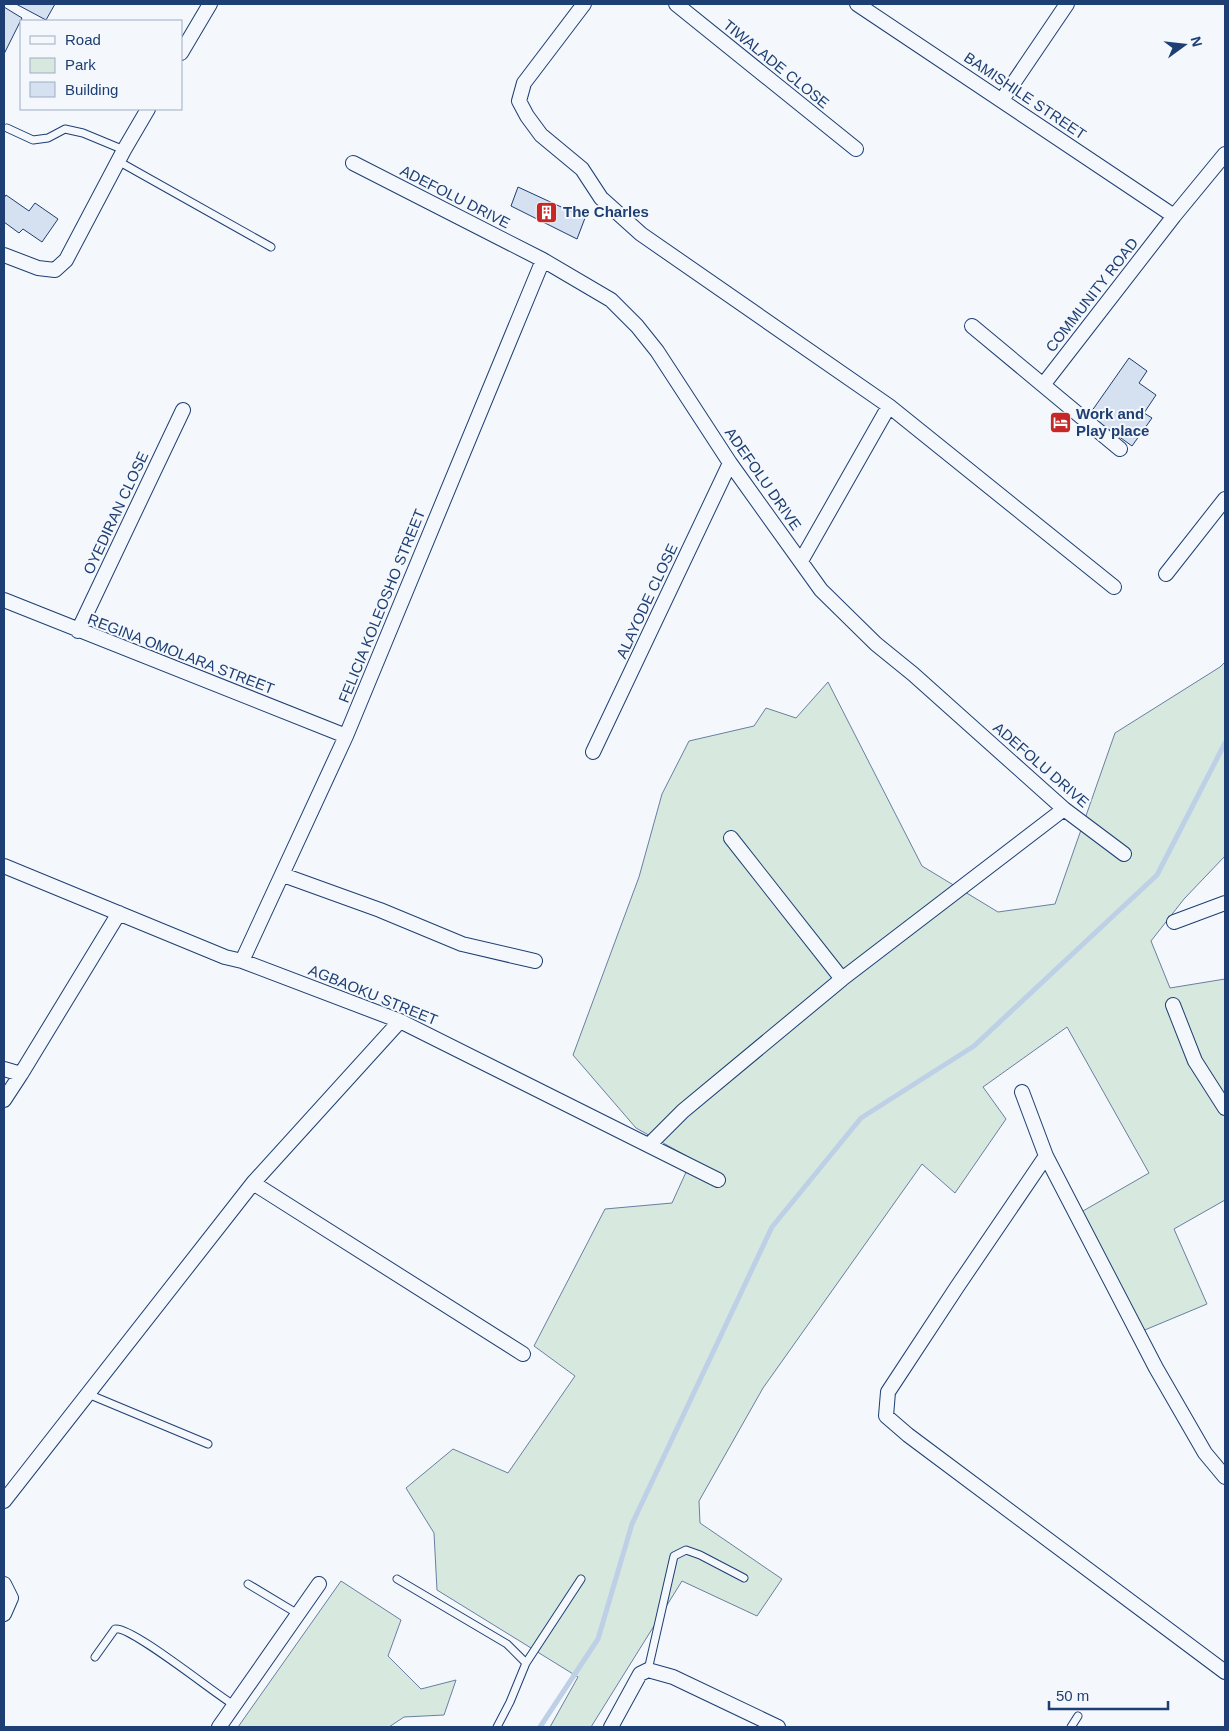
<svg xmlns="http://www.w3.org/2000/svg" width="1229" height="1731" font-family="Arial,sans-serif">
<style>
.green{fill:#d7e8df;stroke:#687fa3}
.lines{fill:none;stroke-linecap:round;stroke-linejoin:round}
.stream{stroke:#bed0e5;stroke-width:5}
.building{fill:#d5e0f0;stroke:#1d3f73}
.service-casing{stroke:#1d3f73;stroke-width:9}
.minor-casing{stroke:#1d3f73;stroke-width:16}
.service{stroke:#f4f7fb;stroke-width:7}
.minor{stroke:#f4f7fb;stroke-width:14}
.labels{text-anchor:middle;stroke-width:4;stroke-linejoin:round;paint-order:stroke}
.street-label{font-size:15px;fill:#1d3f73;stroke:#f4f7fb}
.poi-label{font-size:15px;font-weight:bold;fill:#1d3f73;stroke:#f4f7fb;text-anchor:start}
</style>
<rect width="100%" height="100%" fill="#f4f7fb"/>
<!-- green -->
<path class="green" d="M 1225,662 L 1225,856 L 1184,899 L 1151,941 L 1170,988 L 1225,979 L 1225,1200 L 1174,1229 L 1207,1304 L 1140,1332 L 1076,1215 L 1149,1173 L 1067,1027 L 983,1087 L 1006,1119 L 955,1193 L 922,1164 L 763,1388 L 699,1501 L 700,1523 L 782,1579 L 757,1616 L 682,1581 L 591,1727 L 550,1727 L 578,1677 L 437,1590 L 434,1533 L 406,1488 L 453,1449 L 508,1473 L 575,1376 L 534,1346 L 605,1209 L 672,1203 L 692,1159 L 636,1128 L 573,1055 L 639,877 L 662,794 L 689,741 L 754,726 L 766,708 L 796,718 L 828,682 L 922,866 L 998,912 L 1055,904 L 1115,733 L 1220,667 Z
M 341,1581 L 401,1620 L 388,1656 L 421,1689 L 456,1680 L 444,1715 L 404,1717 L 389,1727 L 238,1727 Z"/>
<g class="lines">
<!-- stream -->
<path class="stream" d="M 540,1727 L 598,1639 L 632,1524 L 772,1227 L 861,1118 L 974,1046 L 1157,875 L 1225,743"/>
</g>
<!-- building -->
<path class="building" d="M 16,4 L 55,4 L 46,20 Z
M 4,7 L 22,18 L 4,54 Z
M 518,187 L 585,218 L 577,239 L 511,206 Z
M 6,195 L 29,211 L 35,203 L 58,219 L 42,242 L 23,229 L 19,233 L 4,222 L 4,198 Z
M 1129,358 L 1147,371 L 1139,383 L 1156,395 L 1144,413 L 1152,418 L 1132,446 L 1089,415 Z"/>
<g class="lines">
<defs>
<path id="service" d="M 7,128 L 33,140 L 48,138 L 65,129 L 83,133 L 124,150
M 118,161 L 271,247
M 88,1394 L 208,1444
M 397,1579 L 507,1644 L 526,1663 L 510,1702 L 497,1727
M 248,1584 L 298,1614
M 95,1657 L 115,1629 C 130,1625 215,1694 234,1705
M 526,1663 L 581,1579
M 648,1670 L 674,1556 L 686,1550 L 700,1555 L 744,1578
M 1071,1727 L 1078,1716"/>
<path id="minor" d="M 584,4 L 524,83 L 519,101 L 527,116 L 541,135 L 582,169 L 601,198 L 641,234 L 889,406 L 1114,587
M 676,4 L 856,149
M 857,4 L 1174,216
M 181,53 L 210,4
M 1002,100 L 1067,4
M 353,163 L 543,260 L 611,300 L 637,326 L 657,351 L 730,463 L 821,590 L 876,644 L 913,674 L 1064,809 L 1124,854
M 4,255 L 38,268 L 55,270 L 66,260 L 124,150 L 148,109
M 972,326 L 1043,385 L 1174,216 L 1225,154
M 1043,385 L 1120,449
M 801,561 L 889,406
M 1166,574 L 1225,499
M 4,600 L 346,736
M 78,631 L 183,410
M 593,752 L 730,463
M 731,838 L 842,979
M 4,866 L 225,957 L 242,961 L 400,1021 L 718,1180
M 283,875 L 380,910 L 462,944 L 535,961
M 1174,922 L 1225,903
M 242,961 L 346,736 L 543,260
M 1173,1005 L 1195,1061 L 1225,1108
M 4,1069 L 21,1074
M 1022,1092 L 1046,1156 L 1156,1368 L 1205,1453 L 1225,1477
M 4,1100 L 21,1074 L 119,913
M 649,1145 L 683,1111 L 842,979 L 1064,809
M 1046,1156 L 957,1287 L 888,1392 L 886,1416 L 908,1435 L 1225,1672
M 253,1183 L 523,1354
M 4,1501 L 253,1183 L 400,1021
M 4,1584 L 11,1598 L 4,1614
M 219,1727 L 319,1584
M 611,1727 L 640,1674 L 648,1670 L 673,1677 L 778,1727"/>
</defs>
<!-- service casing -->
<use href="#service" class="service-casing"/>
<!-- minor casing -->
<use href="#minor" class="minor-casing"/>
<!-- service -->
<use href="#service" class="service"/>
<!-- minor -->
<use href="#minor" class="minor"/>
</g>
<!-- icons -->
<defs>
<symbol id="building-square" viewBox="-11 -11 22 22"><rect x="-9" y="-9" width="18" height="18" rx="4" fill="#c62828" stroke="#f4f7fb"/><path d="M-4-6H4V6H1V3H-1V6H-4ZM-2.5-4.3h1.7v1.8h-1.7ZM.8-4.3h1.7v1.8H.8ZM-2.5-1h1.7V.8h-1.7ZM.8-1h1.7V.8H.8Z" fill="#fff"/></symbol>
<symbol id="hotel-square" viewBox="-11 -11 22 22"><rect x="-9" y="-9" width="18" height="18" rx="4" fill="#c62828" stroke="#f4f7fb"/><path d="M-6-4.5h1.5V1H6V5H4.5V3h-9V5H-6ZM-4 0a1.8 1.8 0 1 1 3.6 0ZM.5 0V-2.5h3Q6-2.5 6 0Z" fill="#fff"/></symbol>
</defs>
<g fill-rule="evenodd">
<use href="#building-square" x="534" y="200" width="25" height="25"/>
<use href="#hotel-square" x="1048" y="410" width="25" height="25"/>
</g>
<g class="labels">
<!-- street labels -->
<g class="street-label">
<text transform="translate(776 64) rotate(39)" y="5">TIWALADE CLOSE</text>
<text transform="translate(1025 96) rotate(34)" y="5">BAMISHILE STREET</text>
<text transform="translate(455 197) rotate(27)" y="5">ADEFOLU DRIVE</text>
<text transform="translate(1092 295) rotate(-52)" y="5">COMMUNITY ROAD</text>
<text transform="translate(763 479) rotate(55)" y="5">ADEFOLU DRIVE</text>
<text transform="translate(116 513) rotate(-65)" y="5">OYEDIRAN CLOSE</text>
<text transform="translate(647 601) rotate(-65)" y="5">ALAYODE CLOSE</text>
<text transform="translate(382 606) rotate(-68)" y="5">FELICIA KOLEOSHO STREET</text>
<text transform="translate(181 654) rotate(21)" y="5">REGINA OMOLARA STREET</text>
<text transform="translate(1041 765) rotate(41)" y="5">ADEFOLU DRIVE</text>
<text transform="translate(373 995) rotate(22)" y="5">AGBAOKU STREET</text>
</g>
<!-- poi labels -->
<g class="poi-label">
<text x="563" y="217">The Charles</text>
<text x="1076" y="419">Work and<tspan x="1076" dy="17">Play place</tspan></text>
</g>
</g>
<!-- border -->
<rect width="1229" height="1731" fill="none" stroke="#1d3f73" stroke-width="10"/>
<!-- legend -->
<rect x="20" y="20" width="162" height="90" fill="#f4f7fb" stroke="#9eadc5"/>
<rect x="30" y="36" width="25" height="8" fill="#f4f7fb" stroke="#9eadc5"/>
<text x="65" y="45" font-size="15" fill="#1d3f73">Road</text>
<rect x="30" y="58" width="25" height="15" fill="#d7e8df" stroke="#9eadc5"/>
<text x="65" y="70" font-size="15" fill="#1d3f73">Park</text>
<rect x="30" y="82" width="25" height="15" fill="#d5e0f0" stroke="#9eadc5"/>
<text x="65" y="95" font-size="15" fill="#1d3f73">Building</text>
<!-- north arrow -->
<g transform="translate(1184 45) rotate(75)" stroke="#f4f7fb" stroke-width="4" paint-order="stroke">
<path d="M0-4L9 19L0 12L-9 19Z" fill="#1d3f73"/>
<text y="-8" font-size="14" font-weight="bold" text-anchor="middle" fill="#1d3f73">N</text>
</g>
<!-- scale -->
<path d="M1049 1701v8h119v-8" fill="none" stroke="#1d3f73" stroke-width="2.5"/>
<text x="1056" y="1701" font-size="15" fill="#1d3f73" stroke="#f4f7fb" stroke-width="4" paint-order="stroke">50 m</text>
</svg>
